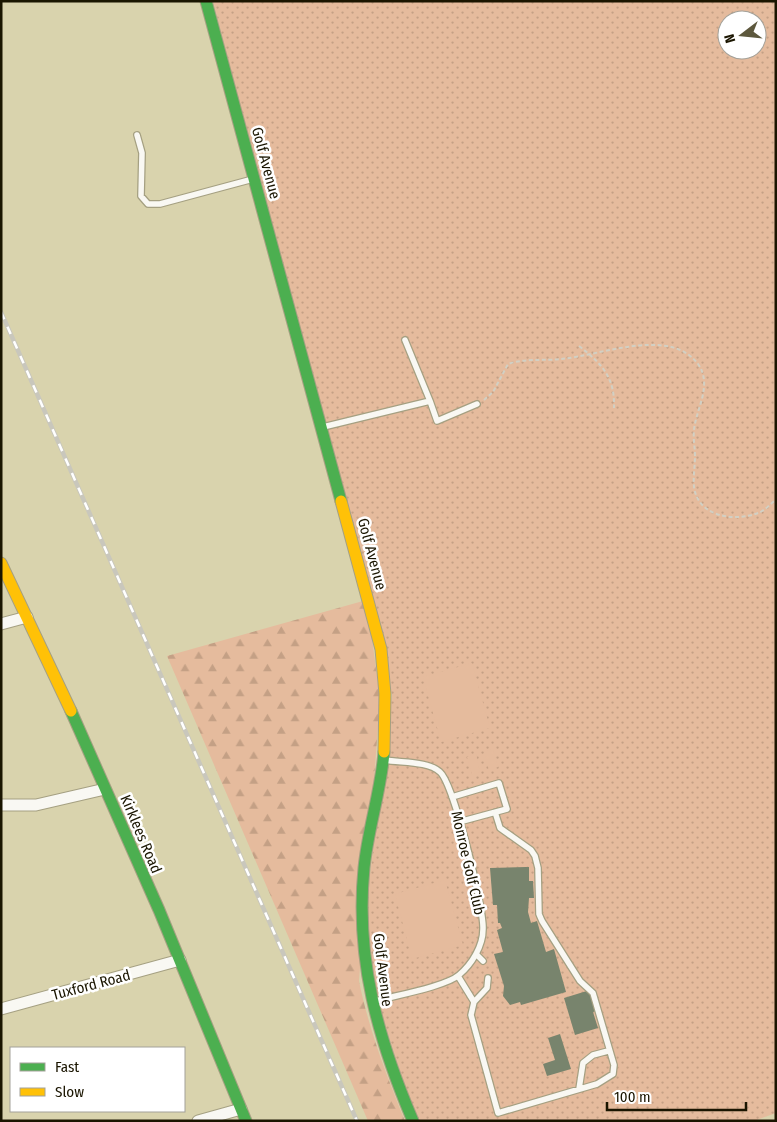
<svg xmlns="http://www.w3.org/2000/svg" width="777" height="1122" font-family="'Fira Sans Condensed',sans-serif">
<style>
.green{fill:url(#green-dots);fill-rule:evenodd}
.forest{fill:url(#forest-firs)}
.pitch{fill:#e5bb9d}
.building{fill:#78846d}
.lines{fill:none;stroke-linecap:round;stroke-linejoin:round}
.lane-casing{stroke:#a5a082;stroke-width:8}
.street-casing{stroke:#a5a082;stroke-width:13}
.fast-casing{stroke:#a5a082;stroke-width:13}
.slow-casing{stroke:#a5a082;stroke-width:13}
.path{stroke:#d2d0c4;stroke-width:2;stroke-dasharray:4 2.5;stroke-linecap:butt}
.lane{stroke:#f9f8f3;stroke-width:5.5}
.street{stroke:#f9f8f3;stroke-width:11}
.fast{stroke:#4caf50;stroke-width:11}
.slow{stroke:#ffc107;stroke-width:11}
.rail-casing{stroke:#c9c7bc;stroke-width:4.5}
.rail{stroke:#fff;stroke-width:2.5;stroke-dasharray:8;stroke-linecap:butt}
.labels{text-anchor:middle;stroke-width:5;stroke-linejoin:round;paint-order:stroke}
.street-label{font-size:15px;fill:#1a1500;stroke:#fff}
</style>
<defs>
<pattern id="green-dots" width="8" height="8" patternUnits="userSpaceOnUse" patternTransform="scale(1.25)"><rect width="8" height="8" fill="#e5bb9d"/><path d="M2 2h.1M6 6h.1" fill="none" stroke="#c4a085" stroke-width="1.8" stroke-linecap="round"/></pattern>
<pattern id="forest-firs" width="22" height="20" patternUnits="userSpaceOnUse" patternTransform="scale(1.25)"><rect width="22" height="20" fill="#e5bb9d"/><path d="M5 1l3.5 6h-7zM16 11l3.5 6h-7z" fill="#c4a085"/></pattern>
</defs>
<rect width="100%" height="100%" fill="#d9d3ad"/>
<!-- green -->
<path class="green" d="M 213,1 L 776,1 L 776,1113 L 754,1121 L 419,1121 L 407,1093 L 372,984 L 367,899 L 392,695 ZM 727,20 L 757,20 L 757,50 L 727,50 Z"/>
<!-- forest -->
<path class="forest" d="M 363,601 L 371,630 L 380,700 L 359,981 C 369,1030 386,1074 405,1121 L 368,1121 L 167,656 Z"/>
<!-- pitch -->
<path class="pitch" d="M 472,663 L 490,728 L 441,742 L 423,677 Z
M 493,749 L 498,767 L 489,770 L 484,752 Z
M 476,754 L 480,772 L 472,775 L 467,757 Z
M 445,880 L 463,945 L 412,959 L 395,894 Z"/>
<!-- building -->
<path class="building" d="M 526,867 L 529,867 L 529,881 L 533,881 L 534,898 L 529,898 L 528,912 L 531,923 L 537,921 L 546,952 L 554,949 L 566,992 L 521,1005 L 520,1002 L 510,1005 L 503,996 L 504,986 L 494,954 L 503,952 L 497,930 L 502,928 L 500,923 L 498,923 L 497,905 L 493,905 L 490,868 Z
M 590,990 L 597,1011 L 593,1012 L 598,1028 L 575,1035 L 564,998 Z
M 560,1034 L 571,1069 L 547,1076 L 543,1064 L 555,1060 L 548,1038 Z"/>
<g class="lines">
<defs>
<path id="lane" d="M 137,135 L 142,153 L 141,196 L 148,204 L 160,204 L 253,179
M 430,401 L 437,421 L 477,404
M 323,427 L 430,401 L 405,340
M 452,797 L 499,783 L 507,809 L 459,822
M 476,954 L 483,961
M 458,976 L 474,1002 L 471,1015 L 498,1113 L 597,1084 L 613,1074 L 614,1065 L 593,993 L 580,981 L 542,921 L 539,914 L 538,868 L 535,856 L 531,850 L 500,828 L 495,812
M 372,1002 C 392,996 445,987 459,975 C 472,964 483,946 483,929 C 484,908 454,784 440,772 C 428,761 401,763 385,760
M 474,1002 L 487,988 L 488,978
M 579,1089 L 583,1063 L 593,1055 L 608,1051"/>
<path id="street" d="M 1,624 L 27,617
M 1,805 L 36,805 L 105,789
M 1,1009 L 180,960
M 198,1121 L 241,1109"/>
<path id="fast" d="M 206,1 L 341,501
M 71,711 L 159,910 L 246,1121
M 384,752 C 381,791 368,828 364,868 C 355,958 378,1039 413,1121"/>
<path id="slow" d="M 341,501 L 381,649 L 385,694 L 384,752
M 1,563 L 71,711"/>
</defs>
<!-- lane casing -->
<use href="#lane" class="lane-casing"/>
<!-- street casing -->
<use href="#street" class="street-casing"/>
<!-- fast casing -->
<use href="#fast" class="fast-casing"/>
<!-- slow casing -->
<use href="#slow" class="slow-casing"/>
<!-- path -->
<path class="path" d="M 579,346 C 602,364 615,377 614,408
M 484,400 L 493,392 L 508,364 C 525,358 544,361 561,359 C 599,356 670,326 698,364 C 713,385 696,409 694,430 C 693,439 695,448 695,456 C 695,466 693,477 694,487 C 698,517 734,522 758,513 C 764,511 771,504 776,499"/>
<!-- lane -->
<use href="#lane" class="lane"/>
<!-- street -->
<use href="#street" class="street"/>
<!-- fast -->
<use href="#fast" class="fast"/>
<!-- slow -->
<use href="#slow" class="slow"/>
<defs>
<path id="rail" d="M 1,312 L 357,1121"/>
</defs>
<!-- rail casing -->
<use href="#rail" class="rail-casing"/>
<!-- rail -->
<use href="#rail" class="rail"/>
</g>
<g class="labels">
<!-- street labels -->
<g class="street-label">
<text transform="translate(266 163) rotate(75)" y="5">Golf Avenue</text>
<text transform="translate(372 554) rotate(75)" y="5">Golf Avenue</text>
<text transform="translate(141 834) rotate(67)" y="5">Kirklees Road</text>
<text transform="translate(468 863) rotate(77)" y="5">Monroe Golf Club</text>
<text transform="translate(383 970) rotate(83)" y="5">Golf Avenue</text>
<text transform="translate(91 985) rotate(-15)" y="5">Tuxford Road</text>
</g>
</g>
<!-- border -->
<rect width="777" height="1122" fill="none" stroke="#1a1500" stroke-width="5"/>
<!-- legend -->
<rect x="10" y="1047" width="175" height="65" fill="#ffffff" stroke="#a3a199"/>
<rect x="20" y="1063" width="25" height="8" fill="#4caf50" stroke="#a3a199"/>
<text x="55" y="1072" font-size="15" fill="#1a1500">Fast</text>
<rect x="20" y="1088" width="25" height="8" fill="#ffc107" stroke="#a3a199"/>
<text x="55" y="1097" font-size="15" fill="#1a1500">Slow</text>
<!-- north arrow -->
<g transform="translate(742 35) rotate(254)"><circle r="24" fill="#ffffff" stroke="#a3a199"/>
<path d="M0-4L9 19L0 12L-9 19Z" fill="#5d583d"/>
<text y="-8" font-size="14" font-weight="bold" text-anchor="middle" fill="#1a1500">N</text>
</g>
<!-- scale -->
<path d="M607 1102v8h139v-8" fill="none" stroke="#1a1500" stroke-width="2.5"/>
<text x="614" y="1102" font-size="15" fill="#1a1500" stroke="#ffffff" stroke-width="4" paint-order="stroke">100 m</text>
</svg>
